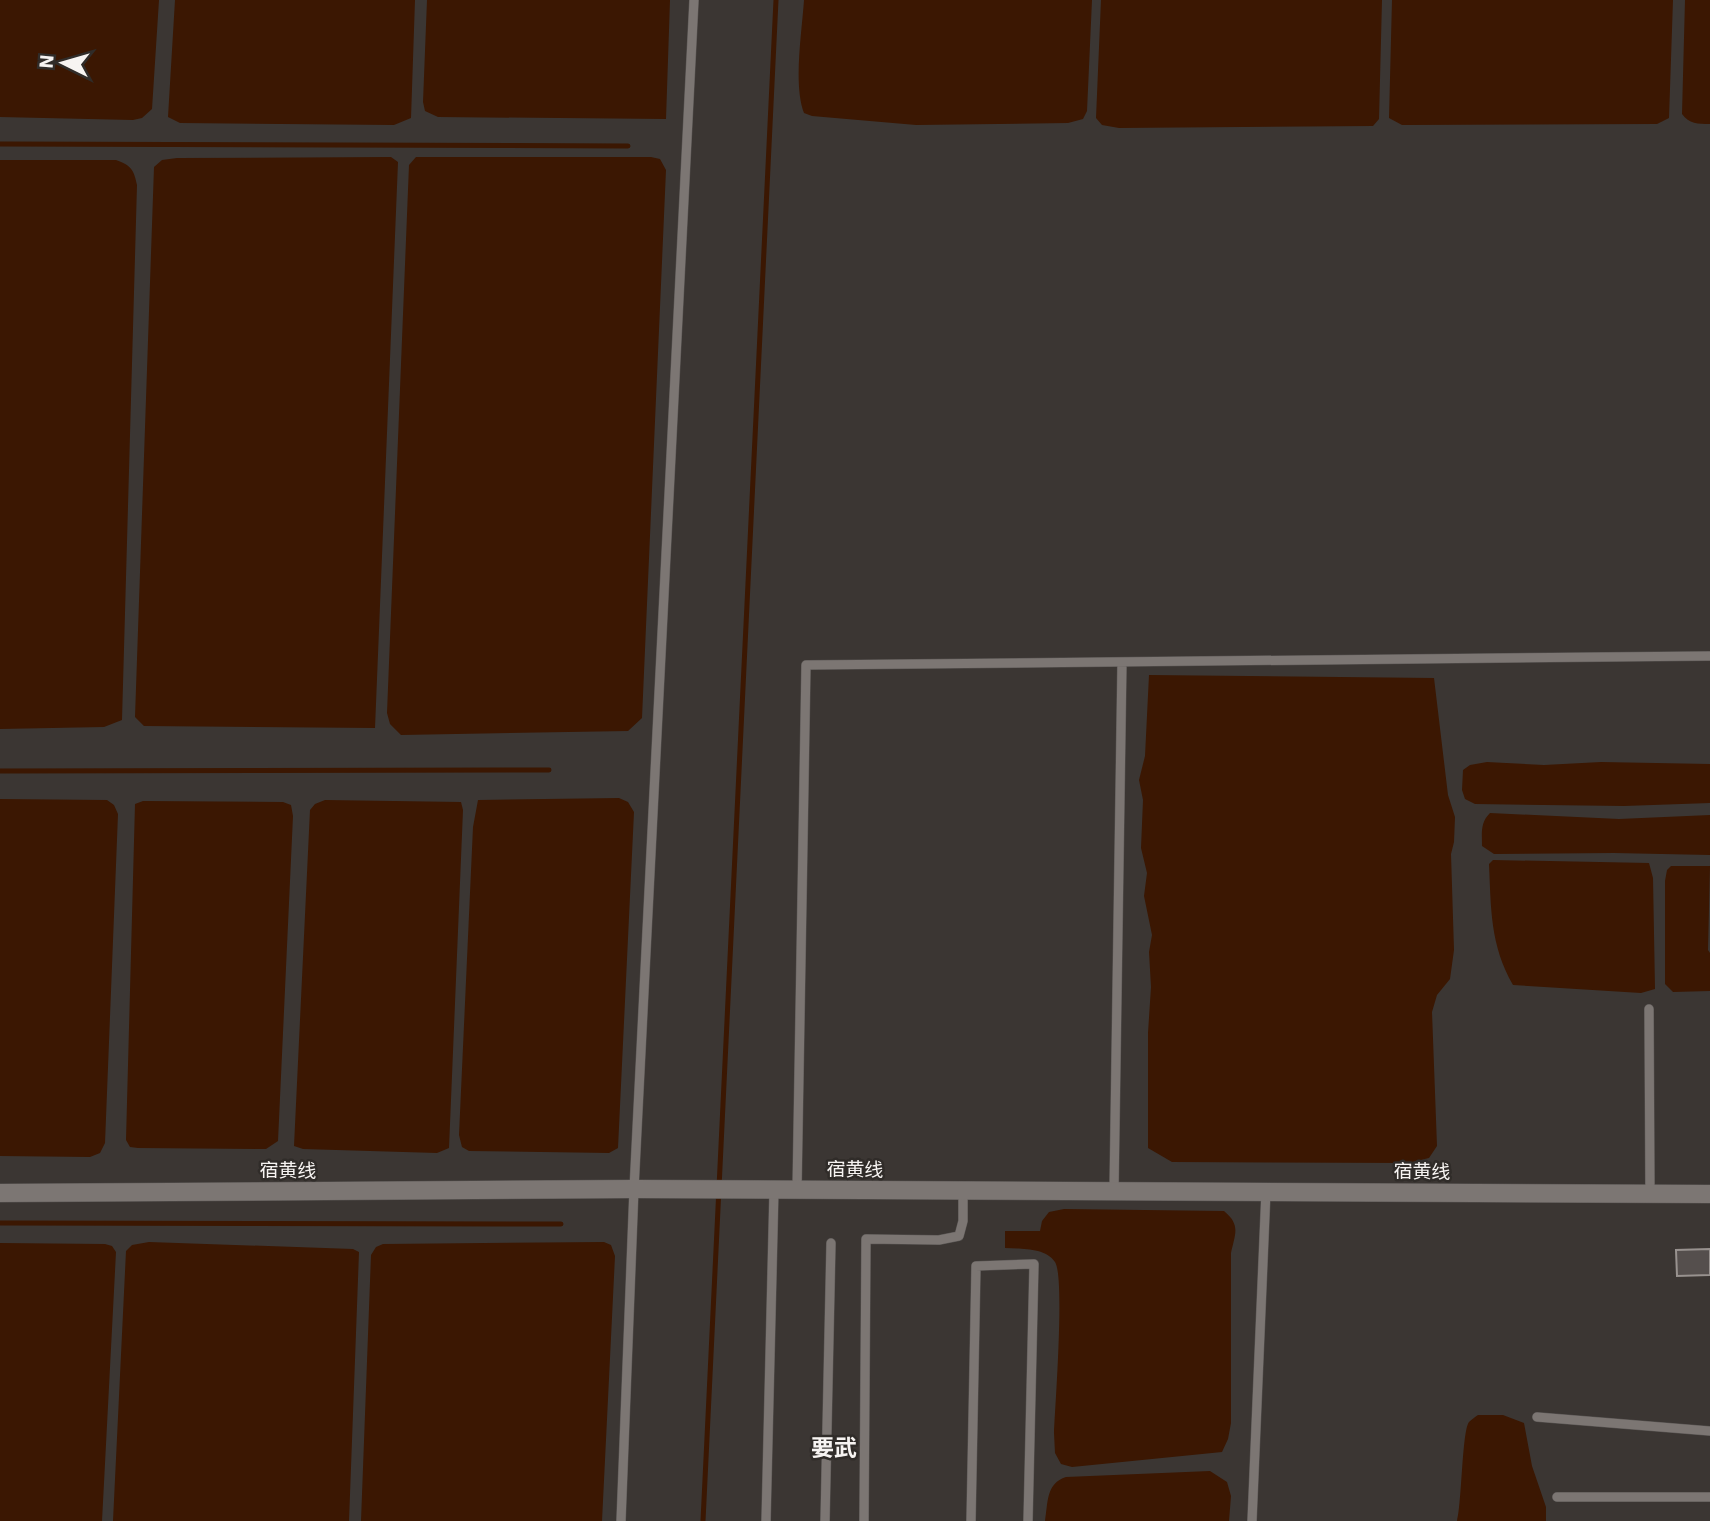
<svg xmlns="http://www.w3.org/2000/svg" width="1710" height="1521" font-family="'IBM Plex Sans','Noto Sans SC',sans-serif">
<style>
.water{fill:#3b1702}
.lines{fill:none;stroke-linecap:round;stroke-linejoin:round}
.stream{stroke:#3b1702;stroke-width:5}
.building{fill:#554f4d;stroke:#98928f;stroke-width:2}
.service-casing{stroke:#595553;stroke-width:10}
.secondary-casing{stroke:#595553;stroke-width:19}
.service{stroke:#7c7673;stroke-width:9}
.secondary{stroke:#7c7673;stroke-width:18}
.labels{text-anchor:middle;stroke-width:5;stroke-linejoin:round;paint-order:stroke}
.street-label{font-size:19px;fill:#f7f4f2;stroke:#302c29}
.quarter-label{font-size:23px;font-weight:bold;fill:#f7f4f2;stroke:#302c29}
</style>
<rect width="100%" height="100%" fill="#3b3633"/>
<!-- water -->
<path class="water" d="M 0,0 L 159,0 L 152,109 L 142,118 L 133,120 L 0,117 Z
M 175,0 L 415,0 L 411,118 L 394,125 L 180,123 L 168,117 Z
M 427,0 L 670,0 L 666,119 L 438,117 L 425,111 L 423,102 Z
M 804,0 L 1092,0 L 1087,111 L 1083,119 L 1068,123 L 916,125 L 812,116 L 804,113 C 793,85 802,31 804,0 Z
M 1101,0 L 1382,0 L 1379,119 L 1373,126 L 1119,128 L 1102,125 L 1096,118 Z
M 1392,0 L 1673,0 L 1669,118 L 1657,124 L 1402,125 L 1389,118 Z
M 1685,0 L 1710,0 L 1710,124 C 1698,124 1689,124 1682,114 Z
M 391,157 L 398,162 L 375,728 L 144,726 L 135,717 L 154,167 L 162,160 L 177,158 Z
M 416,157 L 651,157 L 660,159 L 666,170 L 642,718 L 628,731 L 401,735 L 390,724 L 387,713 L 409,165 Z
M 0,160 L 116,160 C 131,165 134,170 137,185 L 122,720 L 104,727 L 0,729 Z
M 1149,675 L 1434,678 L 1448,795 L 1455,817 L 1454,842 L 1451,854 L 1454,950 L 1450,979 L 1437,995 L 1432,1012 L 1437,1146 L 1429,1158 L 1408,1163 L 1172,1162 L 1148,1148 L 1148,1033 L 1151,987 L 1149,952 L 1152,935 L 1144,896 L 1147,873 L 1141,848 L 1143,800 L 1139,780 L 1145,756 Z
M 1487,762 L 1544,765 L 1601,762 L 1710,764 L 1710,803 L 1624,806 L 1475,804 L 1465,799 L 1462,790 L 1463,770 L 1470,765 Z
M 619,798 L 628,802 L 634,812 L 618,1148 L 609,1153 L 469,1151 L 462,1147 L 459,1135 L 473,827 L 478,800 Z
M 0,799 L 107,800 L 114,805 L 118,814 L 105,1143 L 100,1153 L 90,1157 L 0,1156 Z
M 325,800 L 461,802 L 463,810 L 449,1148 L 437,1153 L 303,1149 L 294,1146 L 310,810 L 315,804 Z
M 143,801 L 283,802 L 291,805 L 293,816 L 278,1141 L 266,1149 L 138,1148 L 130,1147 L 126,1140 L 135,804 Z
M 1490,813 L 1619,819 L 1710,815 L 1710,855 L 1614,853 L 1494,854 L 1482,846 C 1482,833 1480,823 1490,813 Z
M 1493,860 L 1649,863 L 1653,878 L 1655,989 L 1641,993 L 1513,985 C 1490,945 1491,908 1489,864 Z
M 1671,866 L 1710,866 L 1708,950 L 1710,953 L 1710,991 L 1673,992 L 1665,984 L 1665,881 L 1667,870 Z
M 1064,1209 L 1224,1211 C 1241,1225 1235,1234 1231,1253 L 1231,1423 L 1228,1439 L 1222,1452 L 1072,1467 L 1061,1464 L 1055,1453 L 1054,1433 C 1055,1407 1065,1277 1055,1262 C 1045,1247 1021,1249 1005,1248 L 1005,1231 L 1040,1231 L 1042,1221 L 1049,1212 Z
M 149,1242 L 353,1249 L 359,1252 L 349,1521 L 113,1521 L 126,1251 L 132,1245 Z
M 604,1242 L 611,1245 L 615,1256 L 602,1521 L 361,1521 L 371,1255 L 376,1247 L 383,1244 Z
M 0,1243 L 105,1244 L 112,1246 L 116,1252 L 102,1521 L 0,1521 Z
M 1478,1415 L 1503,1415 L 1524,1423 L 1532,1466 L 1546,1507 L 1546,1521 L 1457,1521 C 1462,1502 1462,1431 1469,1422 C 1472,1419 1475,1417 1478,1415 Z
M 1210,1471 L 1227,1482 L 1231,1496 L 1229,1521 L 1045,1521 C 1048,1503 1046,1483 1066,1477 Z"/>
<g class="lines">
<!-- stream -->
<path class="stream" d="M 0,144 L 628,146
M 0,771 L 549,770
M 0,1223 L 561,1224
M 703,1521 L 776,0"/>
</g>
<!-- building -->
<path class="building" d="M 1710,1249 L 1710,1275 L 1677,1276 L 1676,1250 Z"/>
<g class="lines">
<defs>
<path id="service" d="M 1649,1009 L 1650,1193
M 797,1190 L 806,665 L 1710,656
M 1114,1191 L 1122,662
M 1537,1417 L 1710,1431
M 1557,1497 L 1710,1497
M 621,1521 L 634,1189 L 694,0
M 766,1521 L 774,1190
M 825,1521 L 831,1243
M 864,1521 L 866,1239 L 939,1240 L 959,1236 L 963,1221 L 963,1190
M 971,1521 L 976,1266 L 1034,1264 L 1028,1521
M 1252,1521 L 1266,1191"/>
<path id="secondary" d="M 0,1193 L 634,1189 L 1710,1194"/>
</defs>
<!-- service casing -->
<use href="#service" class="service-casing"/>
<!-- secondary casing -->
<use href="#secondary" class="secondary-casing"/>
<!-- service -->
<use href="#service" class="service"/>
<!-- secondary -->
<use href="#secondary" class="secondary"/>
</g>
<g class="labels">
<!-- street labels -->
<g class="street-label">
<text x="855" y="1176">宿黄线</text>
<text x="288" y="1177">宿黄线</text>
<text x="1422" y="1178">宿黄线</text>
</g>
<!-- quarter labels -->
<g class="quarter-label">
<text x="834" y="1456">要武</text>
</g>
</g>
<!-- north arrow -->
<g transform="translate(63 63) rotate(275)" stroke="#302c29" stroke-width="5" paint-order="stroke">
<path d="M0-5L12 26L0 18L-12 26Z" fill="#f7f4f2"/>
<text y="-10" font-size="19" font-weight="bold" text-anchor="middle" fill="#f7f4f2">N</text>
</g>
</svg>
